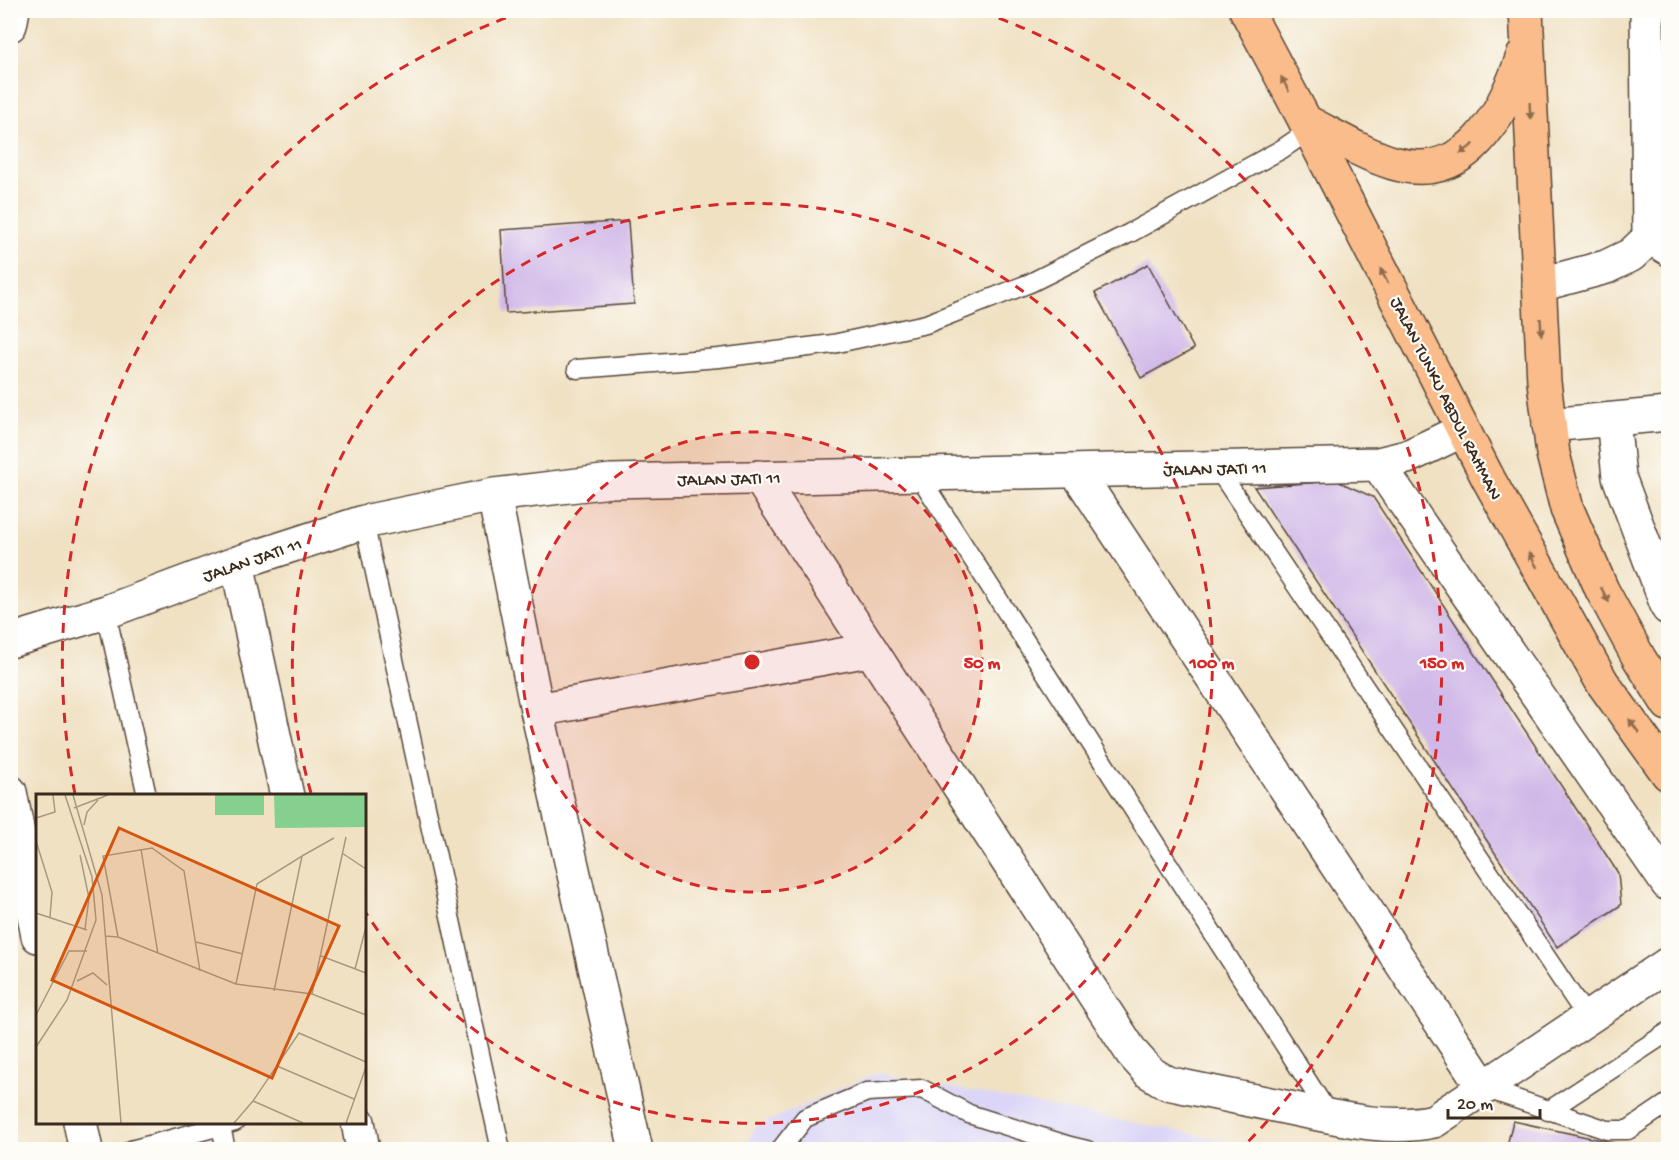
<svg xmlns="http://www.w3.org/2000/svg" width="1679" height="1160" font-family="'Gochi Hand',sans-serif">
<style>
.built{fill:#dbd6f7}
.building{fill:#d0b8e8}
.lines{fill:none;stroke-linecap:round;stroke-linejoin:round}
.lane-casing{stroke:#564537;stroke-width:21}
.street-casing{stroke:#564537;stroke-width:36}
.primary-casing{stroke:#564537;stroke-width:36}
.lane{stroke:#fff;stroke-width:18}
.street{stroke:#fff;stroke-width:33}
.primary{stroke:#f9bc8a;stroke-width:33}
.oneway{fill:#906c4f}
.ring{fill:none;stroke:#d62828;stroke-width:3;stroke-dasharray:10 8}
.labels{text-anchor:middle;stroke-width:4.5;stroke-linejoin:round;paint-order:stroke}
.street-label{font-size:18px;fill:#3b2a1e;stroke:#fdfcf7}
.inset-road{fill:none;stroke:#a89881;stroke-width:1.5}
.view{fill:#d7540e;fill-opacity:0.15;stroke:#d7540e;stroke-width:3}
.inset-edge{fill:none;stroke:#3b2a1e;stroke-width:3}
.centre{fill:#d62828;stroke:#fdfcf7;stroke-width:3}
.ring-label{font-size:18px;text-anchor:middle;font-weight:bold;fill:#d62828;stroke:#fdfcf7;stroke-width:4.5;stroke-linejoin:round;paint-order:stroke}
</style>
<rect width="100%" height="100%" fill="#fdfcf7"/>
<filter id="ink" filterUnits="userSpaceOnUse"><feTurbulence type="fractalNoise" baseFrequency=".0167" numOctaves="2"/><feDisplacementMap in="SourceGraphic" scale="12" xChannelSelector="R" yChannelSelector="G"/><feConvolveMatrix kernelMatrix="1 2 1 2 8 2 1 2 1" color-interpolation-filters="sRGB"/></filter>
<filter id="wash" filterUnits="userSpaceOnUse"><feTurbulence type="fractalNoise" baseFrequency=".008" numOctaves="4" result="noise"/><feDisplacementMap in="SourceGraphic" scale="24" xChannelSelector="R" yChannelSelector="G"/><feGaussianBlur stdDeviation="1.35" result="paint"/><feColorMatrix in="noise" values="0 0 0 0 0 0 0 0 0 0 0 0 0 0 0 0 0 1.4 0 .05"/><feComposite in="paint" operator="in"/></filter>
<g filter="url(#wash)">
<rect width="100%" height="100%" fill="#f0e1c3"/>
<!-- built -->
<path class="built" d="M 876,1073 L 1270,1149 L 743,1150 L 755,1127 Z"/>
<g id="blocks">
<!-- building -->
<path class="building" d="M 628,221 L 634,304 L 506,313 L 501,230 Z
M 1148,264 L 1194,349 L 1141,378 L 1095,293 Z
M 1337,481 L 1373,497 L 1618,873 L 1621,905 L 1557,947 L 1254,487 Z
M 1513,1121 L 1642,1149 L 1642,1150 L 1506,1150 Z"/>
</g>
</g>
<g filter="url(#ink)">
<use href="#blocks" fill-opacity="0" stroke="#564537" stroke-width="1.5"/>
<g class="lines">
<defs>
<path id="lane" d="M 1649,238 L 1658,251 L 1668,257
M 577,369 L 719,358 L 833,344 L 926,324 L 1030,283 L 1130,233 L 1282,149 L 1310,130
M 1217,468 L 1588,1019
M 918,474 L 1330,1116
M 364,522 L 501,1150
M 106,612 L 147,796
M 1484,1088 L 1607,1130 L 1628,1130 L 1668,1103
M 1548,1111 L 1668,1032
M 220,1122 L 226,1150
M 131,1150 L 235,1122
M 780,1150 L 805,1118 L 867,1092 L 922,1089 L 969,1114 L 1070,1146 L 1087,1150"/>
<path id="street" d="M 10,25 L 13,10
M 1539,285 L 1606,267 L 1631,255 L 1649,238 L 1647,10
M 1613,419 L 1619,477 L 1668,608
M 1549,425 L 1668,414
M 1378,464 L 1668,884
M 1076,471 L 1484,1088
M 759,477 L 1132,1053 L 1149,1072 L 1167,1083 C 1209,1092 1251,1100 1294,1109 C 1338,1118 1389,1131 1434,1121 L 1668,964
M 494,495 L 537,710 L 636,1150
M 237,563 L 287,796
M 10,641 L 106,612 L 237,563 L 364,522 L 494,495 L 611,481 L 1378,464 L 1407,457 L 1463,430
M 537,710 L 869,650
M 10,792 L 38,936
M 80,1122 L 86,1150
M 358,1122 L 363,1150"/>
<path id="primary" d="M 1246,10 L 1310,130 L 1489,480 L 1602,682 L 1668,774
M 1526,10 L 1544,382 L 1553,454 L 1567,509 L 1602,590 L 1639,658 L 1668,704
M 1305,121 C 1333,135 1363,154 1393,163 C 1467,185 1503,114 1523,56"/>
</defs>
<!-- lane casing -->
<use href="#lane" class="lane-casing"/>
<!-- street casing -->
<use href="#street" class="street-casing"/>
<!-- primary casing -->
<use href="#primary" class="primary-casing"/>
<!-- lane -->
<use href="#lane" class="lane"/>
<!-- street -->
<use href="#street" class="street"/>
<!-- primary -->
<use href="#primary" class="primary"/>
</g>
<!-- one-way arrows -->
<defs><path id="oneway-solid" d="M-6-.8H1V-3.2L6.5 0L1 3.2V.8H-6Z" transform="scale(1.5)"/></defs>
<g class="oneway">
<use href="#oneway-solid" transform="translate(1285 84) rotate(-118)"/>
<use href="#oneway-solid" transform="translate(1530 111) rotate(87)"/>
<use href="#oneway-solid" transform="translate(1467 149) rotate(145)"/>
<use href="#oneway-solid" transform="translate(1384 276) rotate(-117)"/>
<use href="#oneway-solid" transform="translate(1541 327) rotate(87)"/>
<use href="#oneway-solid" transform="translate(1533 560) rotate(-119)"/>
<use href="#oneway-solid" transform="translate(1605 595) rotate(62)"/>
<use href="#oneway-solid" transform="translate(1634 726) rotate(-126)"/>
</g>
</g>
<!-- distance rings -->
<circle cx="752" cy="662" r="230" fill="#d62828" fill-opacity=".12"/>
<g class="ring">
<circle cx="752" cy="662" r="230"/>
<path d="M311 793A460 460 0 1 1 366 913"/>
<path d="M75 794A690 690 0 0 1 522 12M982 12A690 690 0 0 1 1244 1146"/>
</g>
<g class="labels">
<!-- street labels -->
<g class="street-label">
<text transform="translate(1447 398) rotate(63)" y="6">JALAN TUNKU ABDUL RAHMAN</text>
<text transform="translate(1215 468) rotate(-1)" y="6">JALAN JATI 11</text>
<text transform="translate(729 478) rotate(-1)" y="6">JALAN JATI 11</text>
<text transform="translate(252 559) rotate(-19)" y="6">JALAN JATI 11</text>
</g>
</g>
<!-- overview -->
<g transform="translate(36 794)">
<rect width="330" height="330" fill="#f0e1c3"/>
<path d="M 179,1 L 228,1 L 228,21 L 179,21 ZM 238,1 L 330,1 L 330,33 L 239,34 Z" fill="#85d08e"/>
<path class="inset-road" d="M 37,1 L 66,101 L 85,329M 38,14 L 72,1M 0,24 L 19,18 L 17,1M 48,31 L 51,18 L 62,6M 0,47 L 16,98 L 14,123M 105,55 L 122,160M 306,59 L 330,75M 44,61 L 53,104 L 49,135M 266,62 L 298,44M 0,119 L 51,136M 69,142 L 82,143 L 200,190 L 276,200 L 330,221M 82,143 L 67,62 L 116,54 L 148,77 L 164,177M 160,148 L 207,160M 285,162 L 330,179M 319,175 L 330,133M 41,187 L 57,179 L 71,191M 200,190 L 221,90 L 266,62 L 238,197M 276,200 L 310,43M 0,221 L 33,157 L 51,157M 0,253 L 31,206 L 60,126 L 56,83 L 29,1M 241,272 L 318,305M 217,307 L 267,329M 198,329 L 217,307 L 263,239 L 330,268M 310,329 L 330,273"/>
<path class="view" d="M 83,34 L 303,132 L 236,284 L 16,186 Z"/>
<rect width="330" height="330" class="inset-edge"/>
</g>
<circle cx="752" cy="662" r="9" class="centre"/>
<g class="ring-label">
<text x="982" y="668">50 m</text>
<text x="1212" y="668">100 m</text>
<text x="1442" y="668">150 m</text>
</g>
<!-- margin -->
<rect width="1679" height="1160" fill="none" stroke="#fdfcf7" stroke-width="36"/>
<!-- scale -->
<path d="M1448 1109v9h92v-9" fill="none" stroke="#3b2a1e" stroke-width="3"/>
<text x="1457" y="1109" font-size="18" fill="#3b2a1e" stroke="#fdfcf7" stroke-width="4.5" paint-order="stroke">20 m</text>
</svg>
